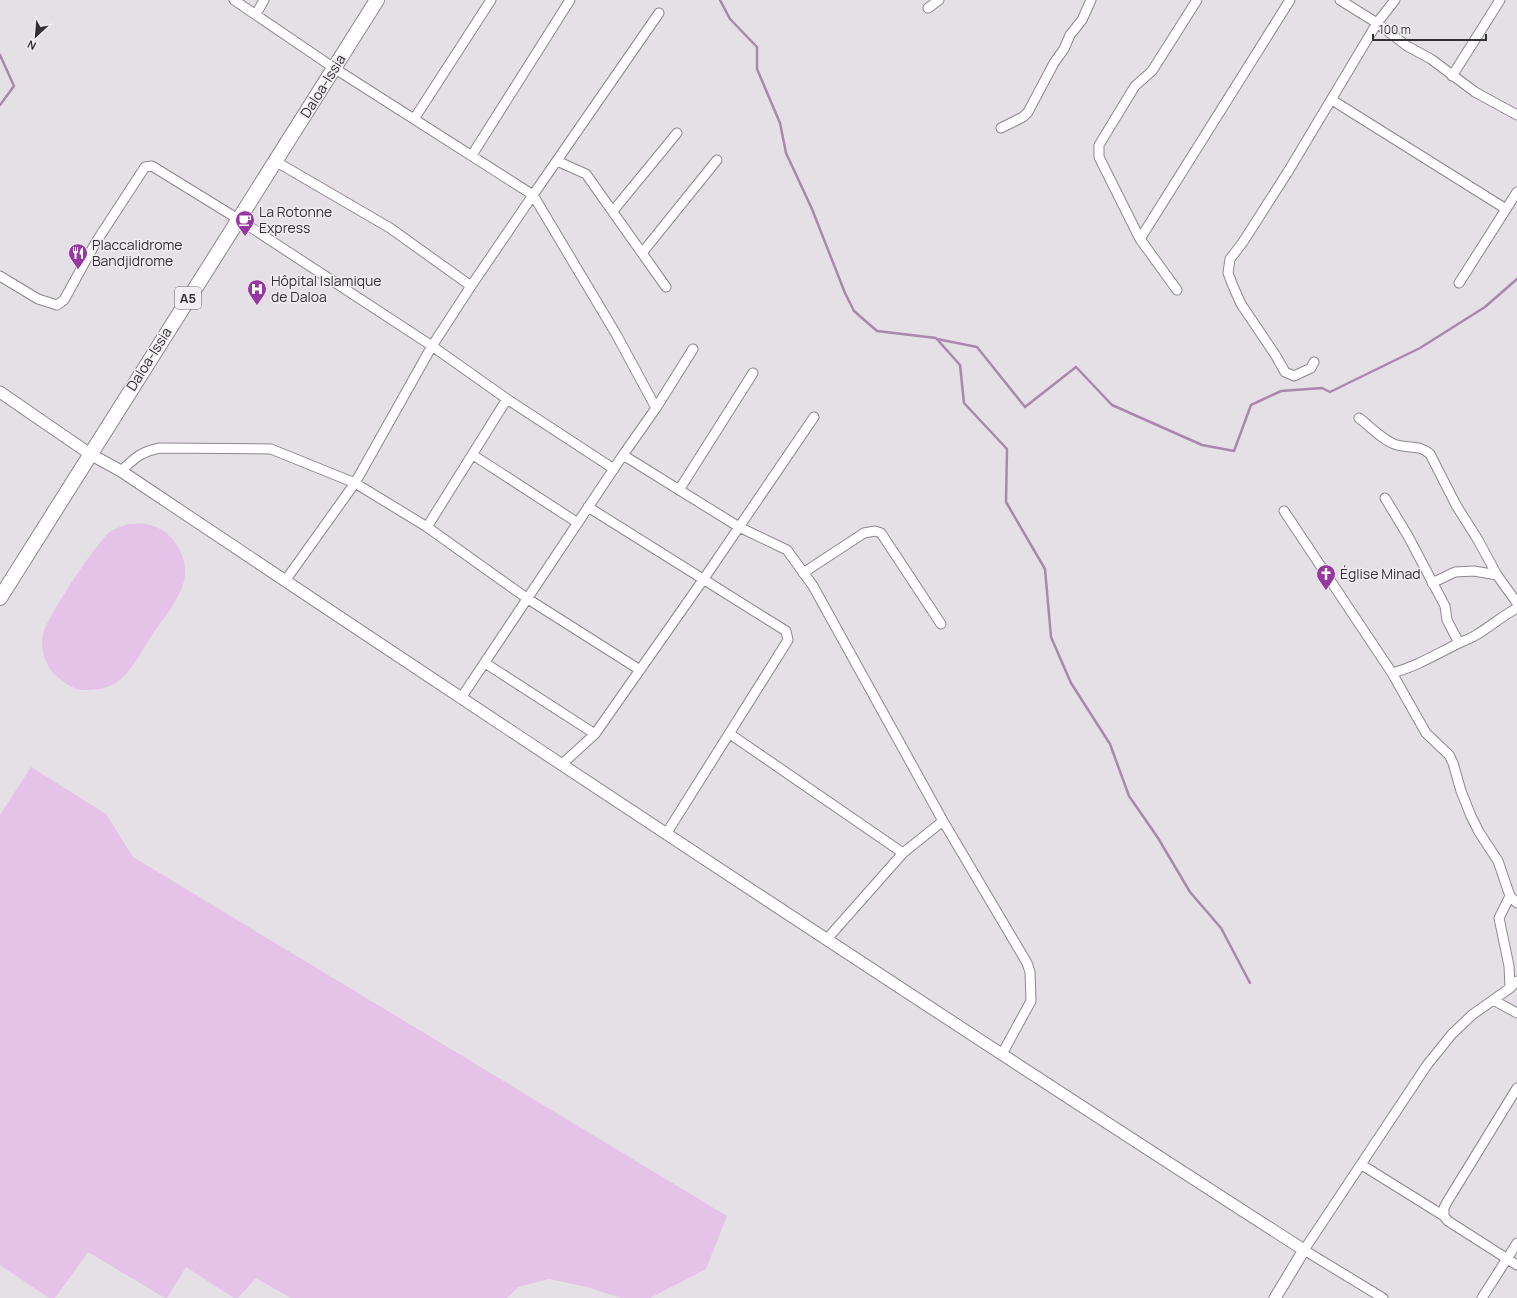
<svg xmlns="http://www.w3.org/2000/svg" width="1517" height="1298" font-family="Manrope,sans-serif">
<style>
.green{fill:#e5c2e8}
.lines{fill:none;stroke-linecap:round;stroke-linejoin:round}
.stream{stroke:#aa87ad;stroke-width:2.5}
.minor-casing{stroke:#8c888d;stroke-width:11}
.tertiary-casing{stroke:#8c888d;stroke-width:13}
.primary-casing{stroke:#8c888d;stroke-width:16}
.minor{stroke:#fff;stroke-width:9}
.tertiary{stroke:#fff;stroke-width:11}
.primary{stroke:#fff;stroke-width:14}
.labels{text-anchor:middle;stroke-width:3;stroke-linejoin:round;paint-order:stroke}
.shield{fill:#f2edf2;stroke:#6c696c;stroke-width:1}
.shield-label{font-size:13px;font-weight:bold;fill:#323032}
.street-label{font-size:14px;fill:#323032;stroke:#f2edf2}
.poi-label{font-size:14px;fill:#323032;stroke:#f2edf2;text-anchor:start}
</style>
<rect width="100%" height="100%" fill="#e5e0e5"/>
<!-- green -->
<path class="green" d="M 128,524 C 134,524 140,523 146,524 C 171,528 190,556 184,581 C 179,601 162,620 150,638 C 141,652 131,673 116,683 C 106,689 95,690 84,690 C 73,690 63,682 55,675 C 45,665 40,648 43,634 C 47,617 98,540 111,531 C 116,528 123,526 128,524 Z
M 31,767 L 106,814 L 133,857 L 727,1216 L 706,1269 L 650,1298 L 621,1298 L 587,1287 L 549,1279 L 518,1287 L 507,1298 L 291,1298 L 256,1278 L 238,1298 L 234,1298 L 186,1267 L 167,1298 L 165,1298 L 88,1252 L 55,1298 L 49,1298 L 0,1265 L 0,815 Z"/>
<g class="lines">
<!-- stream -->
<path class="stream" d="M 720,0 L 730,19 L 757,47 L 757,69 L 780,123 L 786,153 L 812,209 L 845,293 L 854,311 L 877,331 L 936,338 L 960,365 L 964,403 L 1007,449 L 1006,502 L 1045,569 L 1051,637 L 1071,683 L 1110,744 L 1129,796 L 1158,838 L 1190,892 L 1221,928 L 1250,983
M 0,55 L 14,86 L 0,105
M 937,339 L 977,347 L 1025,407 L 1076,367 L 1112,405 L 1202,445 L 1234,451 L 1251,405 L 1281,391 L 1322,388 L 1330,392 L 1420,348 L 1485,307 L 1517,279"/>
<defs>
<path id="minor" d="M 234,0 L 334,68 L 533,195 L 471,286 L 432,346 L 355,483 L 285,581
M 1340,0 L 1377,23 L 1407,46 L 1431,59 L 1475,92 L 1517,115
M 928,8 L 939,0
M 256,14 L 264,0
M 1452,76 L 1500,0
M 1332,100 L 1506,209
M 414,119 L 491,0
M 1001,128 L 1023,117 L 1028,112 L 1054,63 L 1064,49 L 1070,35 L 1082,20 L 1091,0
M 472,155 L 570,0
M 275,161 L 390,228 L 471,286
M 557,161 L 586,174 L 666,287
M 613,211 L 677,133
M 1140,239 L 1290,0
M 642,253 L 717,160
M 0,276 L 38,299 L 57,305 L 64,300 L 96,242 L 145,167 L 152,166 L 238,219 L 432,346 L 507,399 L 614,469
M 1459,283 L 1517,192
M 1177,290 L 1140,239 L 1099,157 L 1099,145 L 1135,86 L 1152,71 L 1197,0
M 1314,362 L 1311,368 L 1294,376 L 1285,372 L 1276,356 L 1241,304 L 1233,286 L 1228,273 L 1230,259 L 1243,242 L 1289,170 L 1377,23 L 1395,0
M 656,408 L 616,334 L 533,195 L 659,13
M 1359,418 C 1370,426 1383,441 1397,445 C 1411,449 1418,444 1430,454 L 1456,505 L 1478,540 L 1497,575 L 1517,603
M 473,455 L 578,523
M 623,455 L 739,527 L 787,550 L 813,586 L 943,821 L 1027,963 L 1030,972 L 1031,1001 L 1002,1054
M 121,471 C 135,458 140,452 160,448 L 271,449 L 355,483 L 427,527 L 528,599 L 640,670
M 679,490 L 753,373
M 1385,498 L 1408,536 L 1445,606 L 1447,620 L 1459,643
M 588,507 L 786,631 L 788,640 L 666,834
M 1284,511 L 1392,673 L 1426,733 L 1449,755 L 1453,763 L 1461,791 L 1471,816 L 1479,832 L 1498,861 L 1510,896 L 1517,903
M 427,527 L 507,399
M 803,573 L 864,533 L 875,531 L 881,533 L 941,624
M 1432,583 L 1455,572 L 1474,571 L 1497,575
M 485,663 L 595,734
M 1392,673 C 1415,667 1435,655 1457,644 C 1463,641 1470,639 1476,635 C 1490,627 1502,616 1517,608
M 461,698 L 623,455 L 656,408 L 693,349
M 730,734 L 903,853
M 561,765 L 595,734 L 703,580 L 814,417
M 1510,896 L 1499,918 L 1509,966 L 1510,988
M 827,939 L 903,853 L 943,821
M 1493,1000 L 1517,1013
M 1362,1165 L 1444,1216 L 1448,1221 L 1517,1265
M 1444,1216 L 1444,1208 L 1447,1202 L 1517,1088
M 1383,1298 L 1304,1250 L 1427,1065 L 1452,1034 L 1472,1015 L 1510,988 L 1517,981
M 1482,1298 L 1517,1243"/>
<path id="tertiary" d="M 0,392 L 90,454 L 121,471 C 514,734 907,995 1304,1250 L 1275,1298"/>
<path id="primary" d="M 0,598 L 377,0"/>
</defs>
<!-- minor casing -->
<use href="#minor" class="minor-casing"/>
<!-- tertiary casing -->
<use href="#tertiary" class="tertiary-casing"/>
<!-- primary casing -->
<use href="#primary" class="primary-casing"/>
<!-- minor -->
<use href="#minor" class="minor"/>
<!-- tertiary -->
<use href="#tertiary" class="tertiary"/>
<!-- primary -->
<use href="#primary" class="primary"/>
</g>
<!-- icons -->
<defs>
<symbol id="cafe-pin" viewBox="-11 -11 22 30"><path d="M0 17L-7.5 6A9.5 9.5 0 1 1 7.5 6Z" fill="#9738a2" stroke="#f2edf2"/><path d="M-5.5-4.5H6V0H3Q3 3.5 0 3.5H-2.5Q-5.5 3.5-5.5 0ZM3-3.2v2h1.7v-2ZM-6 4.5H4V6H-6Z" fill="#fff"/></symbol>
<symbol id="restaurant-pin" viewBox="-11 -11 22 30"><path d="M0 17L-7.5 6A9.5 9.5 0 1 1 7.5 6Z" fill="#9738a2" stroke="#f2edf2"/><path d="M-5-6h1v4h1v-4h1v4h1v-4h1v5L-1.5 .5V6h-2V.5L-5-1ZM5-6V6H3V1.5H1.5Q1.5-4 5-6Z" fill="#fff"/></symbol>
<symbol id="hospital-pin" viewBox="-11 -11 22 30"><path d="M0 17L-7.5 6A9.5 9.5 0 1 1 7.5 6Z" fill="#9738a2" stroke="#f2edf2"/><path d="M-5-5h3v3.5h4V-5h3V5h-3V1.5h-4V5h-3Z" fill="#fff"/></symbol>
<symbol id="church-pin" viewBox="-11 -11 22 30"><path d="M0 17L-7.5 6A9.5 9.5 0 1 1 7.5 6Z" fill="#9738a2" stroke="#f2edf2"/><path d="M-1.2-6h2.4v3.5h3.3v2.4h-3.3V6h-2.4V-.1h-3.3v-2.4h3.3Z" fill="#fff"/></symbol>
</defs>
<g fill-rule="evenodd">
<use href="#cafe-pin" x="234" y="209" width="22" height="30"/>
<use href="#restaurant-pin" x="67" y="242" width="22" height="30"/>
<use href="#hospital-pin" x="246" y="278" width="22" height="30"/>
<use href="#church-pin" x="1315" y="563" width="22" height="30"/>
</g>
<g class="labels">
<!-- shield labels -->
<rect class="shield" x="175" y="287" width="26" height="22" rx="3"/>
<g class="shield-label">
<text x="188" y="303">A5</text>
</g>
<!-- street labels -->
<g class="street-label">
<text transform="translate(323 86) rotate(-58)" y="5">Daloa-Issia</text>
<text transform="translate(149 359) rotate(-58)" y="5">Daloa-Issia</text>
</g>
<!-- poi labels -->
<g class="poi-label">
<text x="259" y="217">La Rotonne<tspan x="259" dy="16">Express</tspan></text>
<text x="92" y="250">Placcalidrome<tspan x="92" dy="16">Bandjidrome</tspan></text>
<text x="271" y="286">Hôpital Islamique<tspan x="271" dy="16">de Daloa</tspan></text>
<text x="1340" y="579">Église Minad</text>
</g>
</g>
<!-- north arrow -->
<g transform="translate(36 36) rotate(206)" stroke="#f2edf2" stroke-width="3" paint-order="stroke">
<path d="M0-3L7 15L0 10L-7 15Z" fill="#323032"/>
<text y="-6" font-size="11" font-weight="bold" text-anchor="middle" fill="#323032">N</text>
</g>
<!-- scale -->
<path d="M1373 34v6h113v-6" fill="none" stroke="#323032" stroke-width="2"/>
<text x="1379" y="34" font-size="12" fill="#323032" stroke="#f2edf2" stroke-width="3" paint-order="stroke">100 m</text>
</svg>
